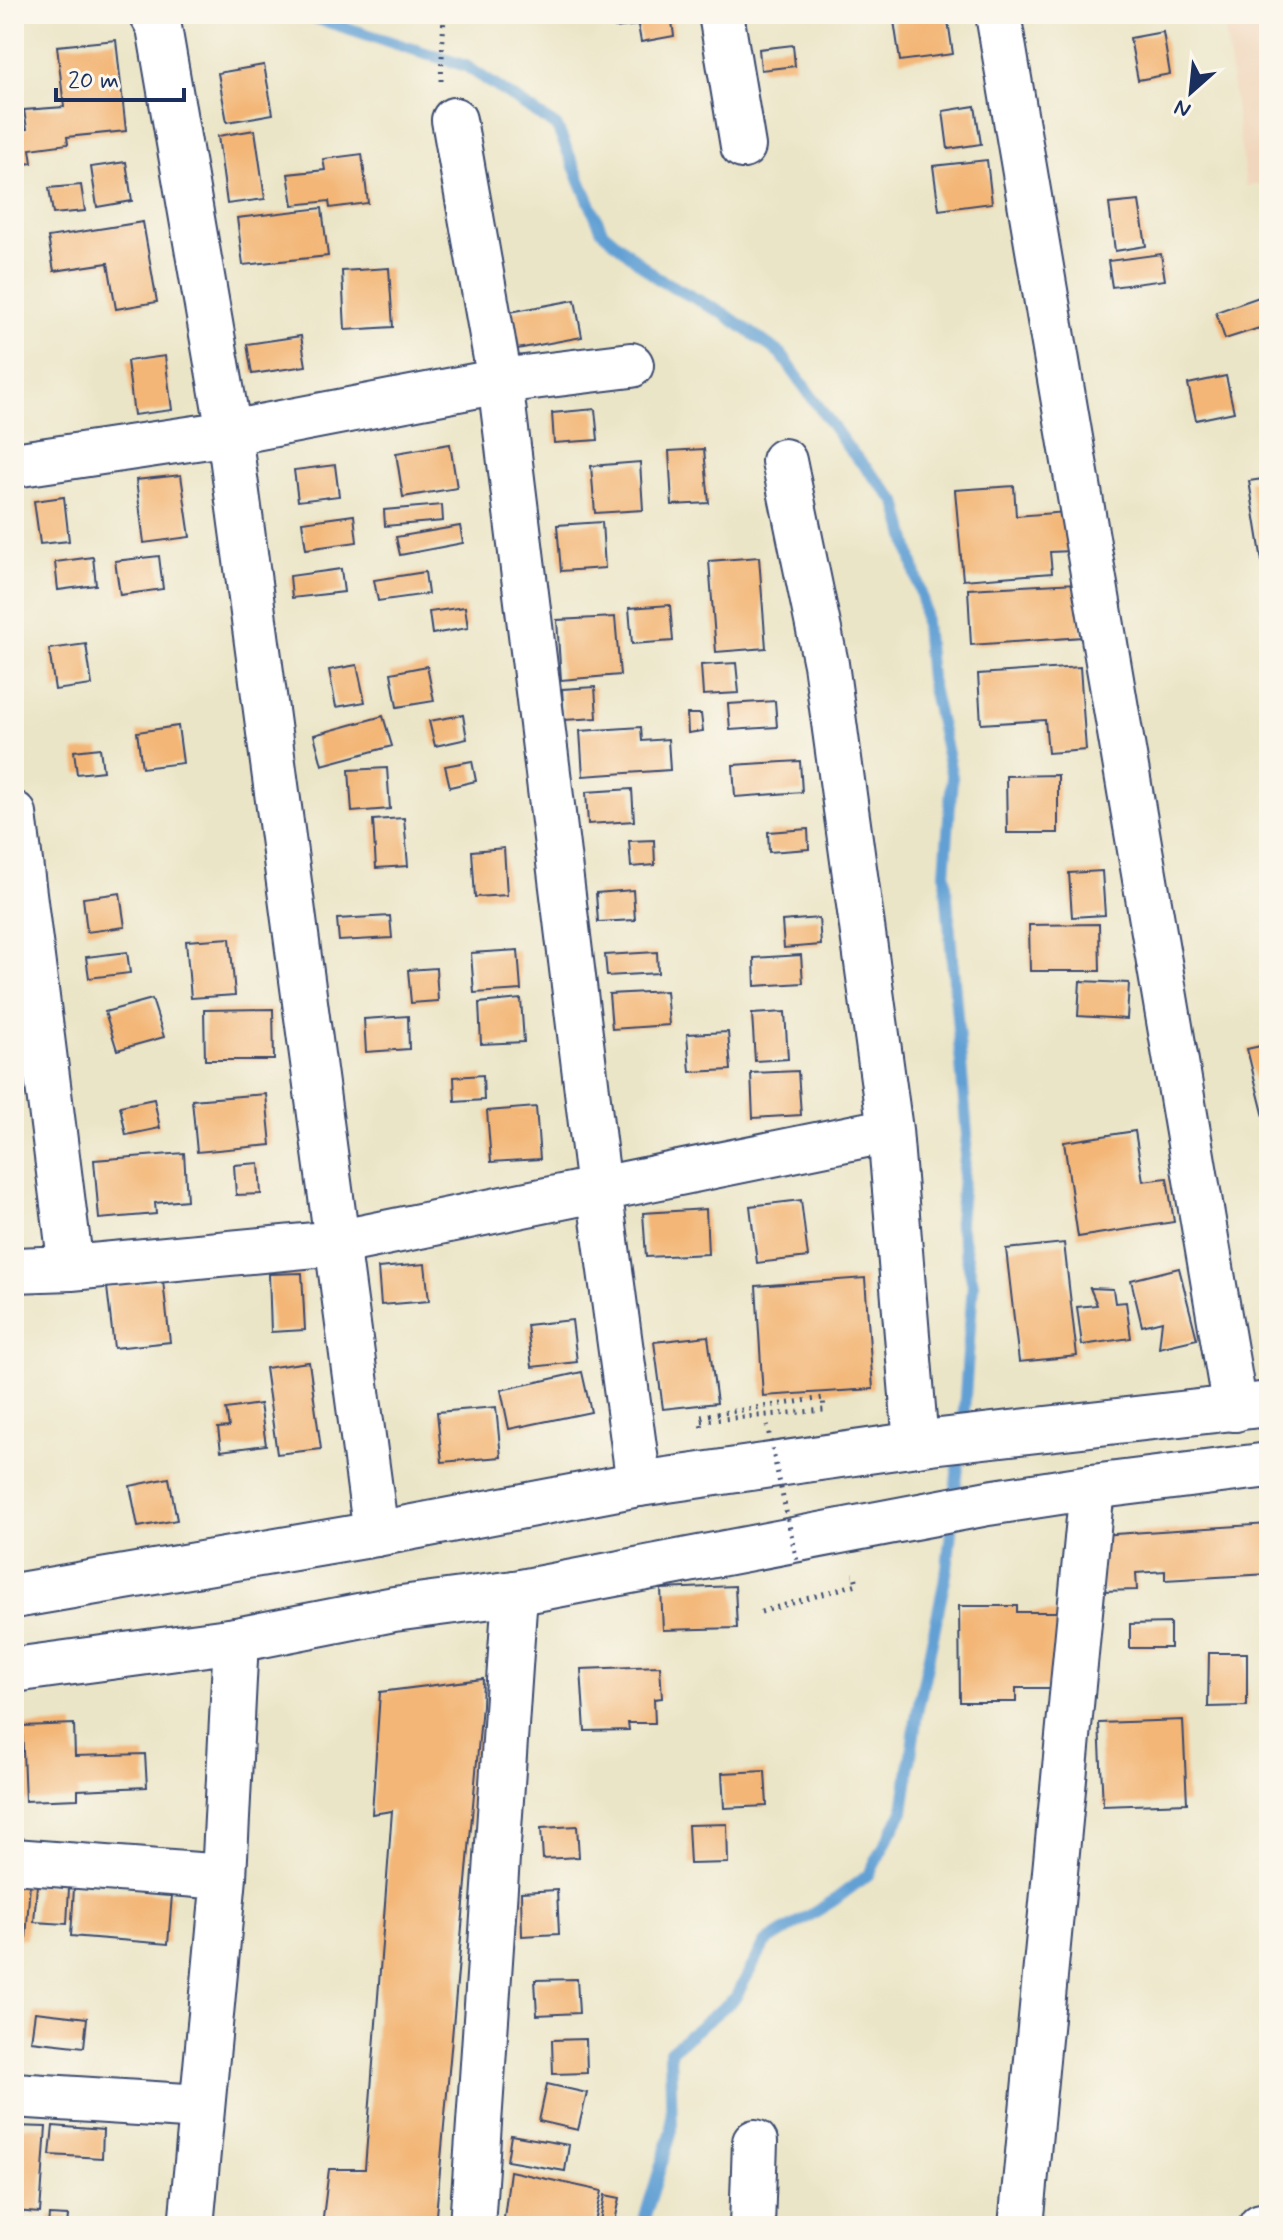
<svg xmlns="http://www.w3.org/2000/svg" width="1283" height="2240" font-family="Mynerve,sans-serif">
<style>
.built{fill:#f0d6bc}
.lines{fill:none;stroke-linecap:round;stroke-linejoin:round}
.stream{stroke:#62a0d4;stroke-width:12}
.building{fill:#f3b676}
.minor-casing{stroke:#3a4a6e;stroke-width:48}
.tertiary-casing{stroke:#3a4a6e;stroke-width:48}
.path{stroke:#3a4a6e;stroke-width:5;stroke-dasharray:2 6;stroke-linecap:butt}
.minor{stroke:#fff;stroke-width:44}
.tertiary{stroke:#fff;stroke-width:44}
.path-bridge{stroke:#3a4a6e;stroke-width:5;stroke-dasharray:2 6;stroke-linecap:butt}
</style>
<rect width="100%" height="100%" fill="#fbf7ec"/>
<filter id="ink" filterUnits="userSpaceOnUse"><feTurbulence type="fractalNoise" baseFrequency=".0125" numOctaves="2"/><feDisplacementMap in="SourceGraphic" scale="16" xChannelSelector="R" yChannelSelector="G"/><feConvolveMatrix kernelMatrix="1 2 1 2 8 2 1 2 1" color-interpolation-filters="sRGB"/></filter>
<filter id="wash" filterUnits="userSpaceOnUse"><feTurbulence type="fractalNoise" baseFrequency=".006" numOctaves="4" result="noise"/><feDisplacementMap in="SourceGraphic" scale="32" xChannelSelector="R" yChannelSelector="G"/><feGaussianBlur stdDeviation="1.8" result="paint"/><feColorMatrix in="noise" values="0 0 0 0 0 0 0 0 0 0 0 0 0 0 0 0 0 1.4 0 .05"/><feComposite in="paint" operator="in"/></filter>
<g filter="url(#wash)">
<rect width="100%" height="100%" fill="#ebe5c7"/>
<!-- built -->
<path class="built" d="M 1223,14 L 1269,14 L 1269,184 L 1246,186 Z"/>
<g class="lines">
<!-- stream -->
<path class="stream" d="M 303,14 L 466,66 L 557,127 L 602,231 L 657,278 L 726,315 L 781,354 L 849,449 L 897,502 L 923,602 L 930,678 L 952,777 L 945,874 L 967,1135 L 959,1222 L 973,1284 L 964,1410 L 947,1569 L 917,1713 L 903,1811 L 869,1874 L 833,1901 L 765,1943 L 735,1998 L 670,2051 L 672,2130 L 642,2226"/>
</g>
<g id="blocks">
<!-- building -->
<path class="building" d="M 613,14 L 671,14 L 674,36 L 641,42 L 638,25 L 615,28 Z
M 893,14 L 947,14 L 953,54 L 900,61 Z
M 1163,32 L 1170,74 L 1138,80 L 1130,38 Z
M 116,40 L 126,131 L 67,137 L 68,144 L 30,149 L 32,163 L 14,165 L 14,130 L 27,129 L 24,110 L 64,107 L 57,46 Z
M 793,45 L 795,66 L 761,70 L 759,49 Z
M 264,65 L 273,114 L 227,122 L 218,73 Z
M 975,106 L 981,144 L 948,149 L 943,111 Z
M 255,130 L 265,199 L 227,204 L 218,136 Z
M 362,154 L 368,203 L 330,208 L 329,201 L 293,205 L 288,174 L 325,170 L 323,159 Z
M 987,160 L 992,203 L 939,210 L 933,166 Z
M 126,162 L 132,201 L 97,207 L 91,167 Z
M 81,185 L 85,211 L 53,214 L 49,188 Z
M 1139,201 L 1146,246 L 1115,251 L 1109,204 Z
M 322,208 L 328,256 L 243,265 L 237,218 Z
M 143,222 L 157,302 L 116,309 L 108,263 L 54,271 L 48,237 Z
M 18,240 L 23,274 L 14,276 L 14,241 Z
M 1161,254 L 1165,280 L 1112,287 L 1108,261 Z
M 389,268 L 393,327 L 345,330 L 342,271 Z
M 1262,296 L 1269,314 L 1269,325 L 1225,339 L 1216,312 Z
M 575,300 L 582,337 L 517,349 L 510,312 Z
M 301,336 L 306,366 L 252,374 L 247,344 Z
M 165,356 L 172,410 L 134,415 L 127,361 Z
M 1226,376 L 1234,412 L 1196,420 L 1188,384 Z
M 595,409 L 598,440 L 554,443 L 552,413 Z
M 450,444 L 457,488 L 403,497 L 396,453 Z
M 704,449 L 709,503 L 672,505 L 669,451 Z
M 640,462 L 643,510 L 595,513 L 591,466 Z
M 335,465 L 339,496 L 298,501 L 294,470 Z
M 181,475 L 190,537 L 144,543 L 136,480 Z
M 1269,478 L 1269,560 L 1262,561 L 1249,481 Z
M 1014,486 L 1016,516 L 1067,512 L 1071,551 L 1050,552 L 1052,573 L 963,580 L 955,490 Z
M 64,497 L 69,541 L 40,544 L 34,501 Z
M 442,505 L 443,521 L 385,526 L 384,510 Z
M 354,515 L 357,542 L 306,549 L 302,522 Z
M 602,522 L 605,568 L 561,571 L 557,525 Z
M 460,526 L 463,543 L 400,555 L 396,537 Z
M 159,556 L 163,589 L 120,595 L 115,561 Z
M 93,557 L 96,585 L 58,590 L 55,562 Z
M 759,557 L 766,648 L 716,652 L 709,561 Z
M 341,569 L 344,592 L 292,598 L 290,576 Z
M 425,572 L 428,594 L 378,601 L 374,580 Z
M 1077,583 L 1082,637 L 971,645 L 968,589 Z
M 670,605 L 673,641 L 632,644 L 629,608 Z
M 465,607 L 468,628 L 432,634 L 429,612 Z
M 615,617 L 620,675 L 561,680 L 557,620 Z
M 86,644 L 92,685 L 55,690 L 49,649 Z
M 736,663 L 739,693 L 703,695 L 701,665 Z
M 357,665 L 365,702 L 336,707 L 329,670 Z
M 427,666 L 434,701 L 397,707 L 391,673 Z
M 1080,667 L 1086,750 L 1048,753 L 1045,720 L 981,724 L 978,674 Z
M 595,687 L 597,718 L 564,720 L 562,689 Z
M 775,701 L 777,727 L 730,730 L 728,704 Z
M 687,714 L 701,714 L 703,731 L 688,733 Z
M 463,715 L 467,739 L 435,746 L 429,721 Z
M 383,716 L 392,746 L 322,765 L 314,735 Z
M 178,726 L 183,763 L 142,768 L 137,732 Z
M 641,727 L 642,741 L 668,739 L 670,770 L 583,776 L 580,731 Z
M 100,748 L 103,771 L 77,774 L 74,751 Z
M 472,761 L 476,781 L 450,787 L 445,766 Z
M 800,761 L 802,792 L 735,797 L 733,765 Z
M 387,768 L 390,809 L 352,812 L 349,770 Z
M 1058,775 L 1058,833 L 1007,833 L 1006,776 Z
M 632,789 L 634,821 L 588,824 L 586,792 Z
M 404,818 L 408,866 L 376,868 L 373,820 Z
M 808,829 L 809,849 L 769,852 L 768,832 Z
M 654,840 L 655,865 L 631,867 L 629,841 Z
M 504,848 L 507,895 L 475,897 L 472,851 Z
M 1102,871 L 1105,915 L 1072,917 L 1069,873 Z
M 633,890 L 635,920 L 598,922 L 596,893 Z
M 120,893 L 125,927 L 87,932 L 83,898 Z
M 390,916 L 392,938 L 339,941 L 337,919 Z
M 819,918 L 821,945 L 784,948 L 782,921 Z
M 1099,924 L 1100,971 L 1030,971 L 1029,925 Z
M 230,938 L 235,995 L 191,998 L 186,941 Z
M 518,950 L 521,990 L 474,993 L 471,953 Z
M 127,952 L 130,973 L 89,978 L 86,957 Z
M 657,952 L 658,973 L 607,976 L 605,955 Z
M 801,955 L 803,983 L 755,986 L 754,958 Z
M 436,968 L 438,1001 L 411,1003 L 408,970 Z
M 1080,981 L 1129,983 L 1127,1019 L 1078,1016 Z
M 666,991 L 669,1025 L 612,1029 L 609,994 Z
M 152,999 L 164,1037 L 117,1050 L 105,1012 Z
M 521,999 L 524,1042 L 481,1044 L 479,1003 Z
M 273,1009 L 274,1060 L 205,1060 L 204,1010 Z
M 785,1012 L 788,1059 L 755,1061 L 752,1014 Z
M 408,1016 L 409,1049 L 366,1052 L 364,1019 Z
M 728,1032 L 731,1070 L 690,1072 L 687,1034 Z
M 1269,1044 L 1269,1133 L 1268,1133 L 1247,1049 Z
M 798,1071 L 801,1115 L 753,1118 L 751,1073 Z
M 483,1075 L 484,1100 L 455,1102 L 454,1077 Z
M 266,1094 L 271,1145 L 197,1152 L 192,1100 Z
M 154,1099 L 160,1128 L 126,1135 L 120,1106 Z
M 536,1107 L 540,1159 L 491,1162 L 487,1111 Z
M 1135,1131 L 1143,1181 L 1167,1178 L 1174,1222 L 1078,1237 L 1064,1142 Z
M 184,1153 L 187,1200 L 155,1203 L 156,1214 L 99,1219 L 94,1160 Z
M 259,1163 L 261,1194 L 236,1195 L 234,1165 Z
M 801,1200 L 808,1257 L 757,1263 L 750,1206 Z
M 706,1209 L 708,1254 L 646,1257 L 643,1213 Z
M 1064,1243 L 1077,1356 L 1019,1362 L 1006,1249 Z
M 425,1264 L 429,1301 L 381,1305 L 378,1268 Z
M 1179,1268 L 1197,1339 L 1159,1348 L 1162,1321 L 1142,1326 L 1131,1280 Z
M 302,1273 L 305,1330 L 271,1332 L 269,1274 Z
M 865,1278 L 873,1389 L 763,1396 L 756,1286 Z
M 163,1281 L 170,1342 L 114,1348 L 107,1287 Z
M 1090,1288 L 1113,1289 L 1115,1303 L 1126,1302 L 1131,1338 L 1082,1345 L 1077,1307 L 1097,1305 Z
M 572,1320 L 577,1362 L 532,1367 L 527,1325 Z
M 708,1336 L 717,1403 L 663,1409 L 654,1342 Z
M 309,1362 L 321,1449 L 277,1454 L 265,1368 Z
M 582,1372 L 591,1412 L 509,1429 L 501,1390 Z
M 260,1404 L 266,1445 L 221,1451 L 218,1428 L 229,1427 L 226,1409 Z
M 496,1407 L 501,1457 L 442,1462 L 437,1412 Z
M 169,1478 L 177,1520 L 138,1527 L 130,1486 Z
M 1269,1524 L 1269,1574 L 1165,1580 L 1165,1571 L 1136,1573 L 1137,1590 L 1102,1591 L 1099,1535 Z
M 735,1586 L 737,1628 L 663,1630 L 661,1589 Z
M 959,1606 L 1017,1606 L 1017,1612 L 1060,1612 L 1060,1688 L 1016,1688 L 1016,1702 L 960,1702 Z
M 1170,1623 L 1170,1648 L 1130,1648 L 1130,1624 Z
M 1209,1653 L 1247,1653 L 1247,1706 L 1208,1707 Z
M 660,1666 L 662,1698 L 654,1699 L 655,1723 L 628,1723 L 629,1730 L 585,1731 L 581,1669 Z
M 483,1679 L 482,1705 L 435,2226 L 322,2226 L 329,2169 L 365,2169 L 392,1811 L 372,1814 L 380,1692 Z
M 1183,1720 L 1187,1803 L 1103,1806 L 1099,1723 Z
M 74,1724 L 75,1756 L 145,1754 L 147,1787 L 78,1790 L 78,1799 L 25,1801 L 22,1726 Z
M 765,1771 L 767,1806 L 724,1808 L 722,1773 Z
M 727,1824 L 728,1863 L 690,1864 L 688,1825 Z
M 577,1826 L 579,1857 L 543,1859 L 541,1828 Z
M 14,1883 L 30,1883 L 26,1939 L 14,1938 Z
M 37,1885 L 69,1888 L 67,1924 L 34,1922 Z
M 74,1888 L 172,1895 L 168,1944 L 71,1936 Z
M 557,1890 L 559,1934 L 522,1936 L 521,1892 Z
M 577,1979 L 579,2013 L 537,2015 L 535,1980 Z
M 35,2012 L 87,2018 L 84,2047 L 31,2041 Z
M 586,2039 L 587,2073 L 553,2074 L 552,2040 Z
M 547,2084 L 587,2093 L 578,2130 L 539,2121 Z
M 14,2126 L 46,2127 L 40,2213 L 14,2211 Z
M 53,2126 L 103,2130 L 102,2158 L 50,2155 Z
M 511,2135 L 569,2145 L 565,2171 L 507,2161 Z
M 510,2171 L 602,2191 L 594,2226 L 503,2226 Z
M 605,2195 L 620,2198 L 614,2226 L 599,2226 Z
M 49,2215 L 68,2216 L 67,2226 L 48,2226 Z"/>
</g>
</g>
<g filter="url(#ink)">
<use href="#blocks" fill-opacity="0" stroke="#3a4a6e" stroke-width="2"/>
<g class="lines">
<defs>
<path id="minor" d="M 152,14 L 159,27 L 229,433 L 376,1534
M 721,14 L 743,146
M 998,14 L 1235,1409
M 454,120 L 500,381 L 599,1189 L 639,1484
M 784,461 L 826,664 L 890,1130 L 916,1444
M 14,465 L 229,433 L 500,381 L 631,365
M 14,814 L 71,1268
M 14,1270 L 71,1268 L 336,1243 L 890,1130
M 14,1861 L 224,1877
M 14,2095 L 201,2107
M 191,2226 L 224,1877 L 236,1640
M 472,2226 L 515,1593
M 752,2226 L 755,2142
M 1021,2226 L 1092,1487
M 1261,2226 L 1269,2225"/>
<path id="tertiary" d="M 14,1596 L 376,1534 L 639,1484 L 931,1442 L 1269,1404
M 14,1670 L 236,1640 L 394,1609 L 515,1593 L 988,1503 L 1092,1487 L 1269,1465"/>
</defs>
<!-- minor casing -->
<use href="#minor" class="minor-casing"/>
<!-- tertiary casing -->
<use href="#tertiary" class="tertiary-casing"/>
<!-- path -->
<path class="path" d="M 441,81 L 444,14
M 701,1416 L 823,1398 L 824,1410 L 700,1421 L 703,1431
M 761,1612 L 857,1584 L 855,1575 L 852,1575"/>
<!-- minor -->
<use href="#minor" class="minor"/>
<!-- tertiary -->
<use href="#tertiary" class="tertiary"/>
<!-- path-bridge -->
<path class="path-bridge" d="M 767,1425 L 797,1561"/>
</g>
</g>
<!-- margin -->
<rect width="1283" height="2240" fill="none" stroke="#fbf7ec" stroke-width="48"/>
<!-- north arrow -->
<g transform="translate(1191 92) rotate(207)" stroke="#fbf7ec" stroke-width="6" paint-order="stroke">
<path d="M0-6L14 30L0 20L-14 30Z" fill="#1b2f5e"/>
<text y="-12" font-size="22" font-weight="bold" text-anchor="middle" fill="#1b2f5e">N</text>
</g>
<!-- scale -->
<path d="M56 88v12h128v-12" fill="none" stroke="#1b2f5e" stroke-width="4"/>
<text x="68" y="88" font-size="24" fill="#1b2f5e" stroke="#fbf7ec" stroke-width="6" paint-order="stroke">20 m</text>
</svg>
